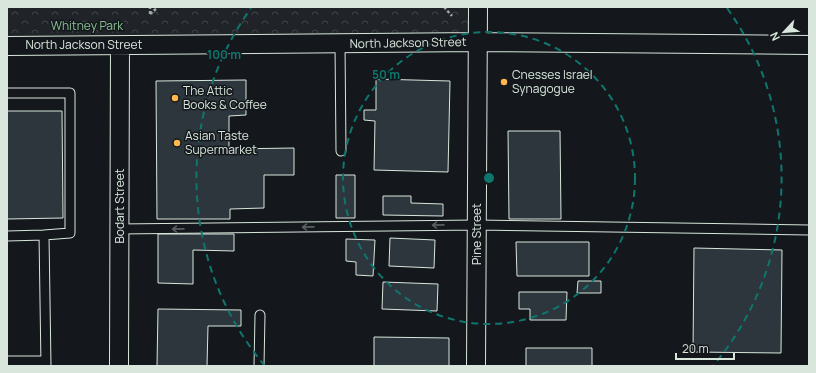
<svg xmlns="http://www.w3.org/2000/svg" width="816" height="373" font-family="Manrope,sans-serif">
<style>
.park{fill:url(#park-crowns);stroke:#939e99}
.building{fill:#2c363c;stroke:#d8e6dc}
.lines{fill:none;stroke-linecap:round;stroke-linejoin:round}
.lane-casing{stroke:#d8e6dc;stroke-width:11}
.street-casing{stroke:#d8e6dc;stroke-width:20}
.path{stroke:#9da8a2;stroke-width:2.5;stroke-dasharray:3 2;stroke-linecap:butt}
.lane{stroke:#14181c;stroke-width:9}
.street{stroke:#14181c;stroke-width:18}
.oneway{stroke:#59605f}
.ring{fill:none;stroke:#0f766e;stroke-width:2;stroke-dasharray:7 5}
.poi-dot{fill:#ffb74d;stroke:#14181c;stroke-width:1.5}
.labels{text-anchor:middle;stroke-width:3;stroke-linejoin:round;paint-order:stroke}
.park-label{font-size:12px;fill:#8ac095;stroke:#14181c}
.street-label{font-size:12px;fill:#d8e6dc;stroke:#14181c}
.poi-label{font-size:12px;fill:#d8e6dc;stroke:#14181c;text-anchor:start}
.centre{fill:#0f766e;stroke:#14181c;stroke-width:2}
.ring-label{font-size:12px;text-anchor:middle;font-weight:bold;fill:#0f766e;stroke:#14181c;stroke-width:3;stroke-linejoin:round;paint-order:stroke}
</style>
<defs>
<pattern id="park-crowns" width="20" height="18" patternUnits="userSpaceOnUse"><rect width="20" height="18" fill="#202428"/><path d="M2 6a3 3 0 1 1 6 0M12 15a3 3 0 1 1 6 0" fill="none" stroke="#404447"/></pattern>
</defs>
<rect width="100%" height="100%" fill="#14181c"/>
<!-- park -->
<path class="park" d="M 7,7 L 478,7 L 478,42 L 7,46 Z"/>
<!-- building -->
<path class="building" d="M 376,79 L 450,81 L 448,172 L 374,170 L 375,121 L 364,120 L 364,110 L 376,110 Z
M 246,80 L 246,115 L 229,116 L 229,149 L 294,148 L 294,175 L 264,175 L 264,208 L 230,209 L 230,219 L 157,219 L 156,81 Z
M 7,111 L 62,111 L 63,218 L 7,219 Z
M 508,131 L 560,131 L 561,219 L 509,219 Z
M 336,175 L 355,175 L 355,218 L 336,218 Z
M 383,196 L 411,196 L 411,203 L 443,204 L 443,216 L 383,215 Z
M 158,234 L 234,234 L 234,251 L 193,250 L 193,284 L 158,283 Z
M 390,238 L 435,240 L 434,268 L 389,266 Z
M 346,239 L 375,240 L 373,276 L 356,275 L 356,262 L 346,261 Z
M 516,242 L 589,242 L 589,276 L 517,276 Z
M 694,248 L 782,250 L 781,353 L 693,352 Z
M 578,281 L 601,281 L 601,293 L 577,293 Z
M 383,282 L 438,284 L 437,311 L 382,309 Z
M 519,292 L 567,292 L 566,320 L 530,320 L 530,309 L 519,309 Z
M 158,309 L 241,310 L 241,326 L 208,326 L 207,366 L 157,366 Z
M 374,337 L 449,338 L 449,366 L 374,366 Z
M 526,348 L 592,348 L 592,366 L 526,366 Z"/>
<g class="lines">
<defs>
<path id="lane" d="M 340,44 L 341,151
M 7,93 L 70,93 L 70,233 L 44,235
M 119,229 L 477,225 L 809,230
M 7,236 L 44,235 L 46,366
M 7,361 L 46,361
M 259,366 L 260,315"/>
<path id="street" d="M 7,46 L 478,42 L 809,45
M 119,366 L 120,46
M 476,366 L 478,7"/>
</defs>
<!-- lane casing -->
<use href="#lane" class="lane-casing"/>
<!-- street casing -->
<use href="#street" class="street-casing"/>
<!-- path -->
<path class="path" d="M 444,7 L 452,16
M 150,14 L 158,7
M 150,14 L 150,7"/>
<!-- lane -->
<use href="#lane" class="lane"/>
<!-- street -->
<use href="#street" class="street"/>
</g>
<!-- one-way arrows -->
<defs><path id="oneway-shaft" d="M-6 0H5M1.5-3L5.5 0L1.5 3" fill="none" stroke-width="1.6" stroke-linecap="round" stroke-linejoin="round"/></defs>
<g class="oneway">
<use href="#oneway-shaft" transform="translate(438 225) rotate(179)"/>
<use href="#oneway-shaft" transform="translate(308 227) rotate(179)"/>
<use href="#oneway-shaft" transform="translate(178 229) rotate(179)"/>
</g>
<!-- distance rings -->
<g class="ring">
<circle cx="489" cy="178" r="146"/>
<path d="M265 366A292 292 0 0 1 251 8M727 8A292 292 0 0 1 713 366"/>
</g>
<!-- markers -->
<g class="poi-dot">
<circle cx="504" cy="82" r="4"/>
<circle cx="175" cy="98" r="4"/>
<circle cx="177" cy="143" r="4"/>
</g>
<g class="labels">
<!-- park labels -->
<g class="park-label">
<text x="87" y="30">Whitney Park</text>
</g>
<!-- street labels -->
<g class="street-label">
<text transform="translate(408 43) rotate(-1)" y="4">North Jackson Street</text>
<text x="84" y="49">North Jackson Street</text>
<text transform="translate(120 206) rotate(-90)" y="4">Bodart Street</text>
<text transform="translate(477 234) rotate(-90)" y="4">Pine Street</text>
</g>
<!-- poi labels -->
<g class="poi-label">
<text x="512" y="79">Cnesses Israel<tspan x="512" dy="14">Synagogue</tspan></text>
<text x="183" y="95">The Attic<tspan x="183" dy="14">Books &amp; Coffee</tspan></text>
<text x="185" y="140">Asian Taste<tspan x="185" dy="14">Supermarket</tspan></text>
</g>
</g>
<circle cx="489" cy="178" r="6" class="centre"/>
<g class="ring-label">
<text x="224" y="59">100 m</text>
<text x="386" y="79">50 m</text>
</g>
<!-- border -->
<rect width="816" height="373" fill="none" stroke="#d8e6dc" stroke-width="16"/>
<!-- north arrow -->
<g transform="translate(784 32) rotate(244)" stroke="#14181c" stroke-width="3" paint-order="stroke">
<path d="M0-3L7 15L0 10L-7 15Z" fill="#d8e6dc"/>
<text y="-6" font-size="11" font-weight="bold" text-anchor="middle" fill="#d8e6dc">N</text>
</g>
<!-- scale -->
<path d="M676 353v6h58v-6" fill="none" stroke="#d8e6dc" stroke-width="2"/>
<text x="682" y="353" font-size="12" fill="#d8e6dc" stroke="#14181c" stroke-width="3" paint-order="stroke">20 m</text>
</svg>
